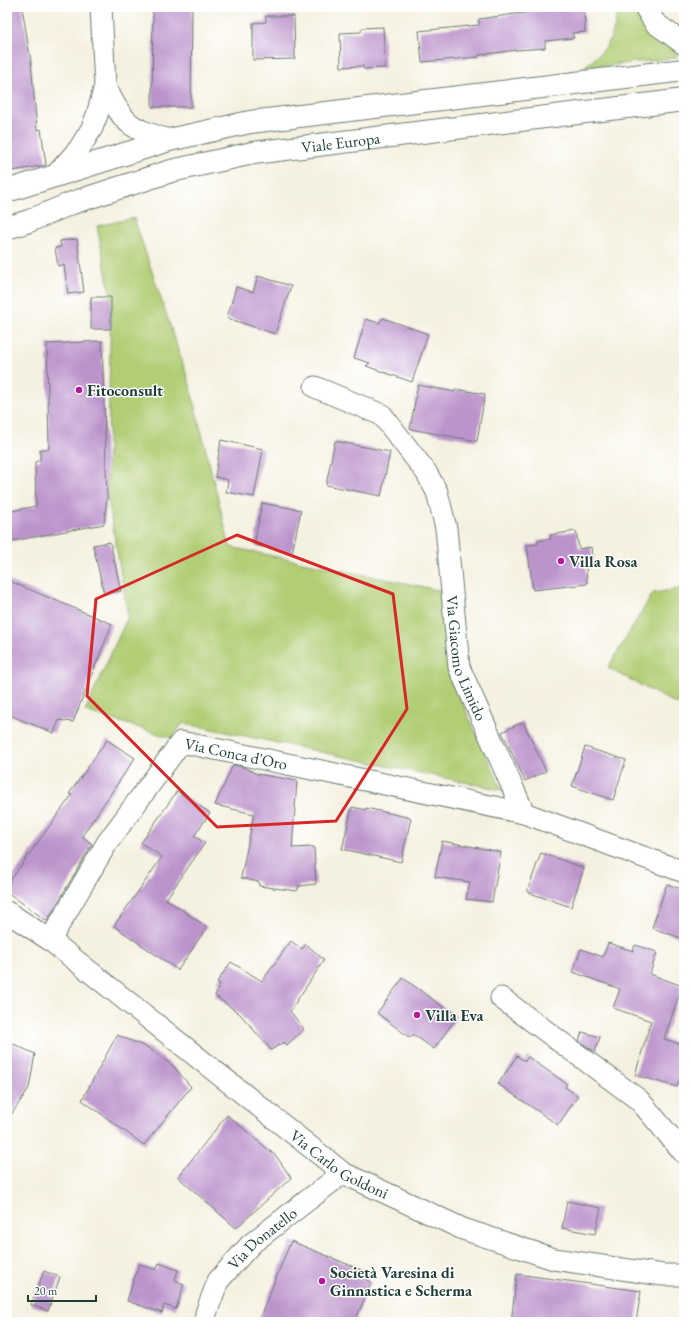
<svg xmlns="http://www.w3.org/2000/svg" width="691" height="1329" font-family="'EB Garamond',serif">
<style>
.green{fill:#b1ce75;stroke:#688654}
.building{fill:#bc94cc}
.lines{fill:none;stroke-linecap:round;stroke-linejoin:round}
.minor-casing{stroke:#6a7c70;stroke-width:23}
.tertiary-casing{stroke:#6a7c70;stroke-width:24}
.minor{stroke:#fff;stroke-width:21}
.tertiary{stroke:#fff;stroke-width:22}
.marked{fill:none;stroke:#d62828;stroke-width:3;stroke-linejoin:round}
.poi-dot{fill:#b5179e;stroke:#fff;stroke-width:1.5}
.labels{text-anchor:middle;stroke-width:3;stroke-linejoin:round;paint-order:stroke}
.street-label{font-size:16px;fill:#1f3d34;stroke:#fff}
.poi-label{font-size:16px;font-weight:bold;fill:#1f3d34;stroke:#fff;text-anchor:start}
</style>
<rect width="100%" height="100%" fill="#fff"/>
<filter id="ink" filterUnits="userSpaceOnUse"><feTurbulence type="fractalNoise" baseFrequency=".025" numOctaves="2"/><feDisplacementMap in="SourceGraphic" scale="8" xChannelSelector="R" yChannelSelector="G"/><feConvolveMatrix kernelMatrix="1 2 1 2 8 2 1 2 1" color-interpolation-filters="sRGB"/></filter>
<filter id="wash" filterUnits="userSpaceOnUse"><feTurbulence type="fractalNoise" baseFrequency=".012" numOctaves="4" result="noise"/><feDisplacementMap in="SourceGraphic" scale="16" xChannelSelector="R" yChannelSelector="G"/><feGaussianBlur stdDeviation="0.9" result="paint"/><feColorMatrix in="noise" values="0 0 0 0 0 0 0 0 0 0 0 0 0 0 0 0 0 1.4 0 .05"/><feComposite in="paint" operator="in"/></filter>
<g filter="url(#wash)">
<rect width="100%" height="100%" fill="#f5f1e0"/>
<!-- green -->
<path class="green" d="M 627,7 L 634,7 L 651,28 L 678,51 L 676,58 L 582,68 C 605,53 614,40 617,11 Z
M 134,218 L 189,382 L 230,547 L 443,591 L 450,676 L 502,790 L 183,723 L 172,738 L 85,711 L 128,616 L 107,493 L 111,297 L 97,226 Z
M 684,588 L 684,708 L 608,668 L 653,593 Z"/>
<g id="blocks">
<!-- building -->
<path class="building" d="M 7,7 L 22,7 L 31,62 L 37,130 L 41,129 L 46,165 L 7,172 Z
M 153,7 L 192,7 L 191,107 L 152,107 Z
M 529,7 L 584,7 L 585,32 L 572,33 L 574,38 L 545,41 L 545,48 L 517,50 L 479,55 L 479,57 L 422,62 L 419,31 L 479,25 L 479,19 L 530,12 Z
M 266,16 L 294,16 L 295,59 L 253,60 L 253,23 L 266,22 Z
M 383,27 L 385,68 L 363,69 L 363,66 L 341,67 L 340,33 L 361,32 L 362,28 Z
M 77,239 L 84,292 L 68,294 L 64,265 L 58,266 L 55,248 L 61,247 L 60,241 Z
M 258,276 L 291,286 L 275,334 L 227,318 L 236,287 L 253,292 Z
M 91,297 L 111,297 L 111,329 L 91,329 Z
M 383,318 L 428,334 L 412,382 L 366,366 L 370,363 L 354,358 L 366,319 L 379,323 Z
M 102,341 L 107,498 L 104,524 L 7,542 L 7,512 L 36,506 L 35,462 L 40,460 L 40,449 L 49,449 L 47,344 Z
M 418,385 L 455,392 L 455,389 L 485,394 L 477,441 L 410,429 Z
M 221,440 L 263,449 L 254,497 L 226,492 L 228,480 L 215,477 Z
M 335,441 L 390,452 L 381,496 L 326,485 Z
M 262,503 L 301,510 L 292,553 L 254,545 Z
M 576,531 L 579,549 L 591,547 L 593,565 L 586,566 L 587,584 L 533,590 L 527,545 L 538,544 L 537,541 L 551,539 L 550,535 Z
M 110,542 L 121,591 L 104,594 L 93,545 Z
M 7,580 L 112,624 L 73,722 L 59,720 L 54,733 L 7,714 Z
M 523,722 L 546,771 L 525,781 L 502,732 Z
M 107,740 L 135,758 L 82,836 L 92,844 L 47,921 L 7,892 L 7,885 L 72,795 L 69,794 Z
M 585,747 L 626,760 L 613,800 L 572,786 Z
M 233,765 L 243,767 L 257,774 L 297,781 L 292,848 L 314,847 L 316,884 L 299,886 L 297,891 L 259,886 L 259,882 L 241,878 L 254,814 L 215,805 Z
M 177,791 L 210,813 L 194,836 L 205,843 L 166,899 L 207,927 L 178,970 L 114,926 L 162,857 L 141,843 Z
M 352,807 L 366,810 L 366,808 L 411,818 L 401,862 L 342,849 Z
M 442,841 L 501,852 L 492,902 L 466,899 L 470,882 L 435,877 Z
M 541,853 L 584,868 L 571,907 L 527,892 Z
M 667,884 L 684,890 L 684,939 L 652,928 Z
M 291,941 L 302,949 L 306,944 L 324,960 L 290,1011 L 304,1029 L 287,1045 L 284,1042 L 271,1050 L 240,1014 L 215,996 L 220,984 L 217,982 L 231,962 L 262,981 Z
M 608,943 L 633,951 L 635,945 L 657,952 L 650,974 L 682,986 L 664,1039 L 684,1045 L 684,1065 L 677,1087 L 635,1075 L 651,1021 L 613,1008 L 620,989 L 573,972 L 581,949 L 603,957 Z
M 403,978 L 457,1017 L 434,1049 L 414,1035 L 409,1037 L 377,1013 Z
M 582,1032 L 600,1037 L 595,1052 L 579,1041 Z
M 117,1035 L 149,1048 L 174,1067 L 191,1087 L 144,1145 L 82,1100 Z
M 7,1041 L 35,1054 L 29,1088 L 7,1121 Z
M 517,1056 L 525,1061 L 528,1057 L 567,1084 L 565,1087 L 578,1096 L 558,1125 L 498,1084 Z
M 227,1115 L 277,1157 L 291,1178 L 236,1228 L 178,1177 Z
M 567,1201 L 601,1208 L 595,1234 L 562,1228 Z
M 291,1241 L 371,1274 L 368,1281 L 371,1282 L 355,1322 L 258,1322 Z
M 159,1263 L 178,1270 L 175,1280 L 184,1284 L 176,1309 L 164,1305 L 162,1313 L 127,1301 L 139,1264 L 156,1270 Z
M 44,1271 L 60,1277 L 48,1311 L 31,1305 Z
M 517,1274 L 641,1291 L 636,1322 L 511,1322 Z"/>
</g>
</g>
<g filter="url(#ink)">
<use href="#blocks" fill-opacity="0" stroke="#6a7c70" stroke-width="1"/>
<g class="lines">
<defs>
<g id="minor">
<path d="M 645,7 L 655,23 L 684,44"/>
<path d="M 105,86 C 125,125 127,127 169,140"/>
<path d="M 55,176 L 79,149 L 92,128 L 97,115 L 105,86 L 101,7"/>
<path id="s1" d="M 315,387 L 382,415 L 426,472 L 437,492 L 446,528 L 459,667 L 524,813"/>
<path id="s2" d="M 7,912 L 50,940 L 343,1173 L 463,1229 L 554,1259 L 663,1275 L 684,1275"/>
<path id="s3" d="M 50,940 L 107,843 L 181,742 L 524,813 L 684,872"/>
<path d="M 501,998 L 639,1100 L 684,1153"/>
<path id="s4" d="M 205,1322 L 206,1313 L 218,1281 L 251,1244 L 343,1173"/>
</g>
<g id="tertiary">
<path d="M 7,191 L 169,140 L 250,122 L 684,70"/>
<path id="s5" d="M 7,228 L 29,221 L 72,203 L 171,171 L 253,153 L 684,100"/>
</g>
</defs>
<!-- minor casing -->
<use href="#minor" class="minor-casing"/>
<!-- tertiary casing -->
<use href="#tertiary" class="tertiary-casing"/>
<!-- minor -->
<use href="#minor" class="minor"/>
<!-- tertiary -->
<use href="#tertiary" class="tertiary"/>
</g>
</g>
<!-- marked area -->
<path class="marked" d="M 237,535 L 393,594 L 407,709 L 336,821 L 217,827 L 87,696 L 96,599 Z"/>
<!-- markers -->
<g class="poi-dot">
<circle cx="79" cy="390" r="4"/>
<circle cx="561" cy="561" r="4"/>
<circle cx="417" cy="1015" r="4"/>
<circle cx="322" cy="1281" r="4"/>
</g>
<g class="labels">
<!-- street labels -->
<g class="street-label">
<text dy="6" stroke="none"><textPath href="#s5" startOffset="346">Viale Europa</textPath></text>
<text dy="6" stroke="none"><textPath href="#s1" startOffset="337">Via Giacomo Limido</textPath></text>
<text dy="6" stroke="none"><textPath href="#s3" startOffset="294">Via Conca d'Oro</textPath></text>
<text dy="6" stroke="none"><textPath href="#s2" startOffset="418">Via Carlo Goldoni</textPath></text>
<text dy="6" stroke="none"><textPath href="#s4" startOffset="105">Via Donatello</textPath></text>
</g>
<!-- poi labels -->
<g class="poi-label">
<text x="87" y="396">Fitoconsult</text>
<text x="569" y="567">Villa Rosa</text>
<text x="425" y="1021">Villa Eva</text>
<text x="330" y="1278">Società Varesina di<tspan x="330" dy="18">Ginnastica e Scherma</tspan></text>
</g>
</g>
<!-- margin -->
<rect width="691" height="1329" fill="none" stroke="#fff" stroke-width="24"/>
<!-- scale -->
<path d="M28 1295v6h68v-6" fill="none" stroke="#1f3d34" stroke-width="2"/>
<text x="34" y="1295" font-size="12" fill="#1f3d34" stroke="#ffffff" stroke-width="3" paint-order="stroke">20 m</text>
</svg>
